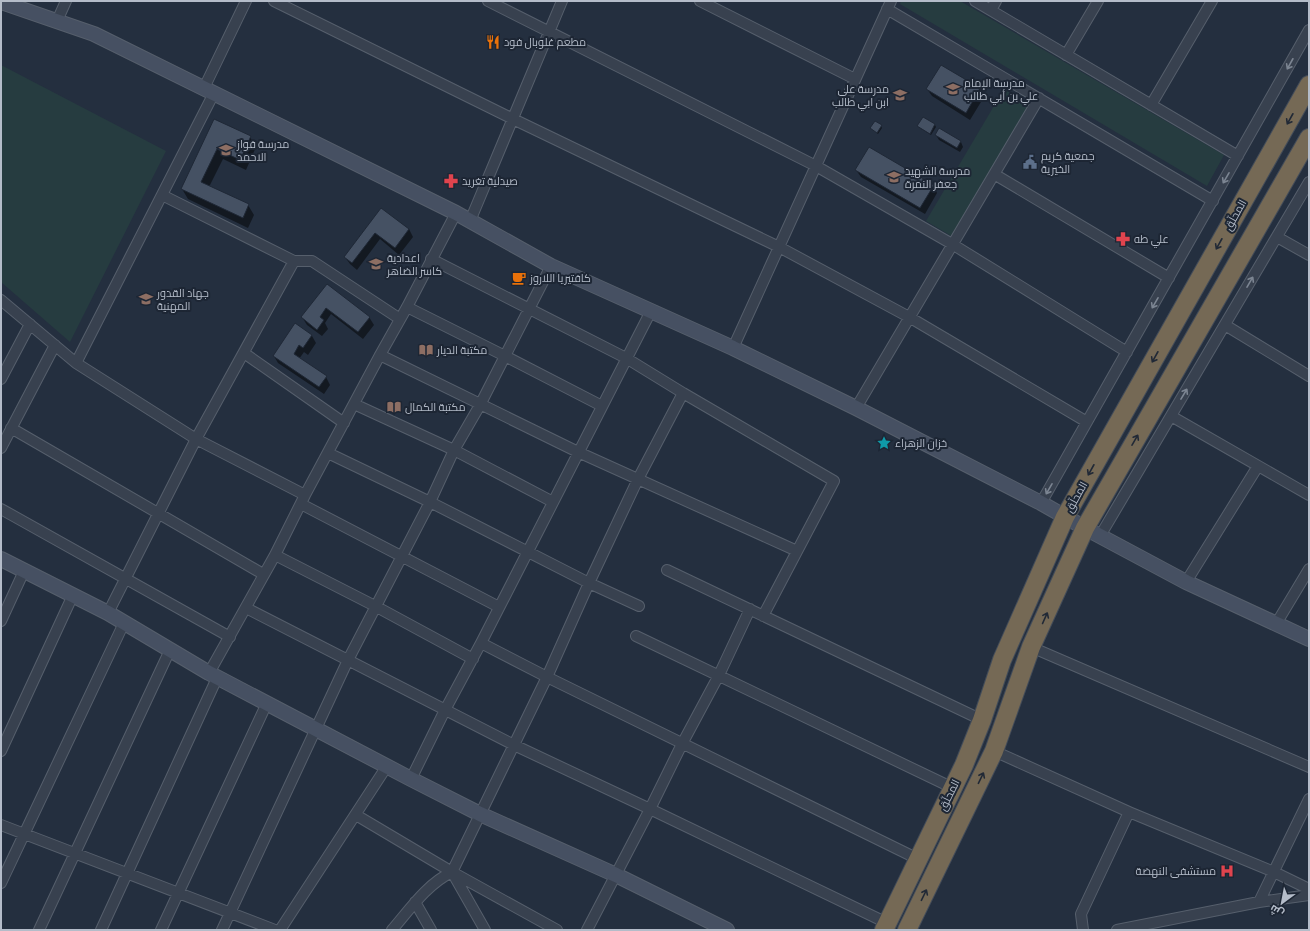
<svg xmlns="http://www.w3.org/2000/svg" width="1310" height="931" font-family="'Source Sans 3',Cairo,sans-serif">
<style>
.green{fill:#263c40}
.shadow{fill:#0007}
.building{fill:#455163;stroke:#1f2836}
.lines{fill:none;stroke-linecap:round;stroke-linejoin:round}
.street-casing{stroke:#565f6c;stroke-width:12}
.secondary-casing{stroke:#565f6c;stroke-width:16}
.highway-casing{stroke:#434c59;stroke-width:20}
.street{stroke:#38414f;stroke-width:10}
.secondary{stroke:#465062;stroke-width:14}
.highway{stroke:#756955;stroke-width:18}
.oneway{stroke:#7c8592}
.oneway2{stroke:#212936}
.labels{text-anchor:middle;stroke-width:4;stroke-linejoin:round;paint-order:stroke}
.poi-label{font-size:11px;fill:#b4bcc9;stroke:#1d2634;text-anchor:start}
.street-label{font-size:11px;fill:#b4bcc9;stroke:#1d2634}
</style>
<rect width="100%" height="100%" fill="#242f3f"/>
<!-- green -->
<path class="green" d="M 901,1 L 960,1 L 1224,155 L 1207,186 L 900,4 Z
M 1,65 L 166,151 L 70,342 L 1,282 Z
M 1004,89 L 1030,104 L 953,237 L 926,221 Z"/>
<!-- shadow -->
<path class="shadow" d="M 941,66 L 980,89 L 984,97 L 970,120 L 932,96 L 927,89 Z
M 923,118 L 935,125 L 936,127 L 931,135 L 920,128 L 918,126 Z
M 214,120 L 250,137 L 256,147 L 246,170 L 223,159 L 209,187 L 248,205 L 254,215 L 248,228 L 188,199 L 182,189 Z
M 881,126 L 882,128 L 878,134 L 871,128 Z
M 940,129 L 961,142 L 963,147 L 960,152 L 939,140 L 936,135 Z
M 856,170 L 933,185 L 937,193 L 925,214 L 861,177 Z
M 381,209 L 409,229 L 413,237 L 399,255 L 380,239 L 357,270 L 350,264 L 345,257 Z
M 327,285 L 369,317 L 374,325 L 363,339 L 331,314 L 325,323 L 328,329 L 322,336 L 307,325 L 302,317 Z
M 295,325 L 312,336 L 316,343 L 308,355 L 304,352 L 299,359 L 326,377 L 330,385 L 324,394 L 278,363 L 274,356 Z"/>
<!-- building -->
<path class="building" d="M 941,65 L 980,88 L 966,113 L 926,89 Z
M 923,117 L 935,124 L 930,134 L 917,126 Z
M 214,119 L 251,136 L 240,160 L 217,149 L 201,182 L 249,204 L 243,218 L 181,189 Z
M 875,121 L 882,125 L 877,133 L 870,128 Z
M 939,128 L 961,141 L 957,148 L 935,135 Z
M 869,147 L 934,185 L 920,208 L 855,170 Z
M 381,208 L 409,229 L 395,248 L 375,233 L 352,263 L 344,257 Z
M 327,284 L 370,317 L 358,332 L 326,308 L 320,317 L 324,320 L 317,330 L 301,317 Z
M 295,323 L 312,335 L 303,348 L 299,345 L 294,354 L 327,376 L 319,387 L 273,356 Z"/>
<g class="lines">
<defs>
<path id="street" d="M 274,1 L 513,119 L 779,247 L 909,317 L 1087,422
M 488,1 L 816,166 L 952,244 L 1127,352
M 700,1 L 855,79
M 975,1 L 1238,156
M 887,9 L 1213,201
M 991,10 L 996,1
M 57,21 L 66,1
M 1066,55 L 1098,1
M 204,88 L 246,1
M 1151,105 L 1212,1
M 994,174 L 1169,278
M 470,221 L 562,1
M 1277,237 L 1309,255
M 431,259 L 626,358 L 683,393 L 834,481 L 763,616
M 294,261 L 312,261 L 400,319
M 1,300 L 76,363 L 196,439 L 305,495
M 407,307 L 505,356 L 602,406
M 1225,325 L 1309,376
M 733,348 L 891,1
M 244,353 L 344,423
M 380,355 L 578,452 L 797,551
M 76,363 L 214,93
M 1,379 L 30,324
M 354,404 L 454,450 L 553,502
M 856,408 L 1039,98
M 1171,416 L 1309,495
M 11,428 L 263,574
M 1,448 L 55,345
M 328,453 L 430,502 L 589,583 L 639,606
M 1041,503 L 1309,30
M 301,504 L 499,607
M 1,509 L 230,637
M 1100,536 L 1309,182
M 275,555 L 375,606 L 473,659
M 667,570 L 982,720
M 1186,582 L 1258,466
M 246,608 L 514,745 L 650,809 L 887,923
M 108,613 L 196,439 L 294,261 L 162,195
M 1,621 L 24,571
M 1276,624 L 1309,569
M 636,636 L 953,788
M 481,643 L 547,677 L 918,859
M 1031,647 L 1309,767
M 209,673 L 275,555 L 305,495 L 380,355 L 407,307 L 456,213
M 1,751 L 73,595
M 994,751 L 1129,812 L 1274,872 L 1309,889
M 411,779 L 445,710 L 481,643 L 651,311
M 356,815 L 452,872 L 557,930
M 1,825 L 275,930
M 1,883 L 124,623
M 415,902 L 431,930
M 1259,902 L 1309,799
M 39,930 L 170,650
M 101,930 L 217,678
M 161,930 L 267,703
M 222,930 L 348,660 L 430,502 L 454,450 L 480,405 L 551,266
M 280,930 L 387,766
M 392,930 C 410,909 427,884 452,872
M 485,930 L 452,872 L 547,677 L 589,583 L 638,479 L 683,393
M 587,930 L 650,809 L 682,744 L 719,675 L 750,609
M 1083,930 L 1081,914 L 1129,812
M 1117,930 L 1259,902 L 1309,895"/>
<path id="secondary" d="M 1,2 L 94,34 L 456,213 L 551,266 L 733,348 L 856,408 L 1041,503 L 1085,528 L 1186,582 L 1309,639
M 1,559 L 108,613 L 209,673 L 411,779 L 480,814 L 616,875 L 727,930"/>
<path id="highway" d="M 884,930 L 964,765 L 982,720 L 1002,660 L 1065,517 L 1309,85
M 907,930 L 994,751 L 1031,647 L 1085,528 L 1309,138"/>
</defs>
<!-- street casing -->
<use href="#street" class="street-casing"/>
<!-- secondary casing -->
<use href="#secondary" class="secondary-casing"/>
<!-- highway casing -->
<use href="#highway" class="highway-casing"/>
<!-- street -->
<use href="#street" class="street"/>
<!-- secondary -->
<use href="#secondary" class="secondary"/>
<!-- highway -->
<use href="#highway" class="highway"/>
</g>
<!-- one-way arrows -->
<defs><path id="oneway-shaft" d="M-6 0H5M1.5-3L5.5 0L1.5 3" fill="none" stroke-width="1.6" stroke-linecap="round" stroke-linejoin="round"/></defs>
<g class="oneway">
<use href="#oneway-shaft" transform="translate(1290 64) rotate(119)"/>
<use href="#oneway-shaft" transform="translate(1226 178) rotate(120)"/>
<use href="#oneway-shaft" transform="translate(1250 282) rotate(-60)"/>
<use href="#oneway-shaft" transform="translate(1155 303) rotate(120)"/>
<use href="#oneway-shaft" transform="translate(1184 394) rotate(-59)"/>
<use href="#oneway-shaft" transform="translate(1049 489) rotate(120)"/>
</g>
<g class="oneway2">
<use href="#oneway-shaft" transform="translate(1290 119) rotate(119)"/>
<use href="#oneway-shaft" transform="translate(1219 244) rotate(119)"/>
<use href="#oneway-shaft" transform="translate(1155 357) rotate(119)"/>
<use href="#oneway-shaft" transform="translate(1135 440) rotate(-60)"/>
<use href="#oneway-shaft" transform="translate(1091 470) rotate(119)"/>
<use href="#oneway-shaft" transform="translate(1045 618) rotate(-66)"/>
<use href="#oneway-shaft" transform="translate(981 778) rotate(-64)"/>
<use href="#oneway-shaft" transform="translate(924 895) rotate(-64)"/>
</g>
<!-- icons -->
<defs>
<symbol id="restaurant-bare" viewBox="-9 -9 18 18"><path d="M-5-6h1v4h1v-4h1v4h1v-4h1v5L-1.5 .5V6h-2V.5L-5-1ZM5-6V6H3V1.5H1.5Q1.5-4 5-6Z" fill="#e8710a" stroke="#1d2634" stroke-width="2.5" paint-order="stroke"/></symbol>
<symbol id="school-bare" viewBox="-9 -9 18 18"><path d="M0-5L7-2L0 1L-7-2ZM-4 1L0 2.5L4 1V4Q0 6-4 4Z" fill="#8d6e63" stroke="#1d2634" stroke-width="2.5" paint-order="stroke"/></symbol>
<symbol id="civic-bare" viewBox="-9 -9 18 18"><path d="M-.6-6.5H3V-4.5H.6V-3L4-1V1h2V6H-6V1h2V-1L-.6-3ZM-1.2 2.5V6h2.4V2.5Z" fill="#5c6f8a" stroke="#1d2634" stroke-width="2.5" paint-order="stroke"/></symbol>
<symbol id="pharmacy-bare" viewBox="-9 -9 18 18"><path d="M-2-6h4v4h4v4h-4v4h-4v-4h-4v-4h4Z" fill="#e0444e" stroke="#1d2634" stroke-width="2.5" paint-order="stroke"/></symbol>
<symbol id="cafe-bare" viewBox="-9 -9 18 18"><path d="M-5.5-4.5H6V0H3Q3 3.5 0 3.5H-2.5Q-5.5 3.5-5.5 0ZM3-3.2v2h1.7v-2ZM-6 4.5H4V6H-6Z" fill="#e8710a" stroke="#1d2634" stroke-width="2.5" paint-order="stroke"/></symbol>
<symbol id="library-bare" viewBox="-9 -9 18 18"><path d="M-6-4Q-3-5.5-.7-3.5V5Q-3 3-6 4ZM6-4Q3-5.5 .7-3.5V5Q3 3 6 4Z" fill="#8d6e63" stroke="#1d2634" stroke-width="2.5" paint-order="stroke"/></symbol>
<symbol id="sight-bare" viewBox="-9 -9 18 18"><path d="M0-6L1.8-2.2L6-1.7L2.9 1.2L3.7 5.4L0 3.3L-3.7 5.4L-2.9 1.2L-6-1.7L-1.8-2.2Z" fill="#0f9aa8" stroke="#1d2634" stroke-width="2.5" paint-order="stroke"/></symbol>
<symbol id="hospital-bare" viewBox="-9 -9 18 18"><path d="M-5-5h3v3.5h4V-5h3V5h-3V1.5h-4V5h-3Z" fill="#e0444e" stroke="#1d2634" stroke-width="2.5" paint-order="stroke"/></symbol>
</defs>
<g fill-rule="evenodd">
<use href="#restaurant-bare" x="483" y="32" width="20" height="20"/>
<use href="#school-bare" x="943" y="79" width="20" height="20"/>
<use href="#school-bare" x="890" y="85" width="20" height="20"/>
<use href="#school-bare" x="216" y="140" width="20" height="20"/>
<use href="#civic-bare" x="1020" y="152" width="20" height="20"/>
<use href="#school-bare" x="884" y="167" width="20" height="20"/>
<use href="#pharmacy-bare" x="441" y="171" width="20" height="20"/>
<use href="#pharmacy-bare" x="1113" y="229" width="20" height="20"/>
<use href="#school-bare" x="366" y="254" width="20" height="20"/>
<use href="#cafe-bare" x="509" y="268" width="20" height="20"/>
<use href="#school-bare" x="136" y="289" width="20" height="20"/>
<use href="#library-bare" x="416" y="340" width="20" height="20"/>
<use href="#library-bare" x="384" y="397" width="20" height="20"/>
<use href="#sight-bare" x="874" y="433" width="20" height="20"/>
<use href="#hospital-bare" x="1217" y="861" width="20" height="20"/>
</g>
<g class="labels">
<!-- poi labels -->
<g class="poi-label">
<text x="504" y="46">مطعم غلوبال فود</text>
<text x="964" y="87">مدرسة الإمام<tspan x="964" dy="13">علي بن أبي طالب</tspan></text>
<text x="889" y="93" text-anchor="end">مدرسة علي<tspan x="889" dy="13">ابن ابي طالب</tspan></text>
<text x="237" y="148">مدرسة فواز<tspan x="237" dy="13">الاحمد</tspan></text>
<text x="1041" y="160">جمعية كريم<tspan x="1041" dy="13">الخيرية</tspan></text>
<text x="905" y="175">مدرسة الشهيد<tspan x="905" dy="13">جعفر النمرة</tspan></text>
<text x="462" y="185">صيدلية تغريد</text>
<text x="1134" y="243">علي طه</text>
<text x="387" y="262">اعدادية<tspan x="387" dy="13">كاسر الضاهر</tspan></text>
<text x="530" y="282">كافتيريا اللاروز</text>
<text x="157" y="297">جهاد القدور<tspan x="157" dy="13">المهنية</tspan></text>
<text x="437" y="354">مكتبة الديار</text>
<text x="405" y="411">مكتبة الكمال</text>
<text x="895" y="447">خزان الزهراء</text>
<text x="1216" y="875" text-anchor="end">مستشفى النهضة</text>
</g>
<!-- street labels -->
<g class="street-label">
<text transform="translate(1235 215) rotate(-61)" y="4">المحلّق</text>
<text transform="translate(1076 497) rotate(-61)" y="4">المحلّق</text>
<text transform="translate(949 795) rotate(-64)" y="4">المحلّق</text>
</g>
</g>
<!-- border -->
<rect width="1310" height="931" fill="none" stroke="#b4bcc9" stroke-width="4"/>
<!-- north arrow -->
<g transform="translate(1282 903) rotate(212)" stroke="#1d2634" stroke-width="3" paint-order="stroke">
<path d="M0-3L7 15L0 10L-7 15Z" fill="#b4bcc9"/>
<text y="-6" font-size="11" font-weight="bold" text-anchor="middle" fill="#b4bcc9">ش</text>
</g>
</svg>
